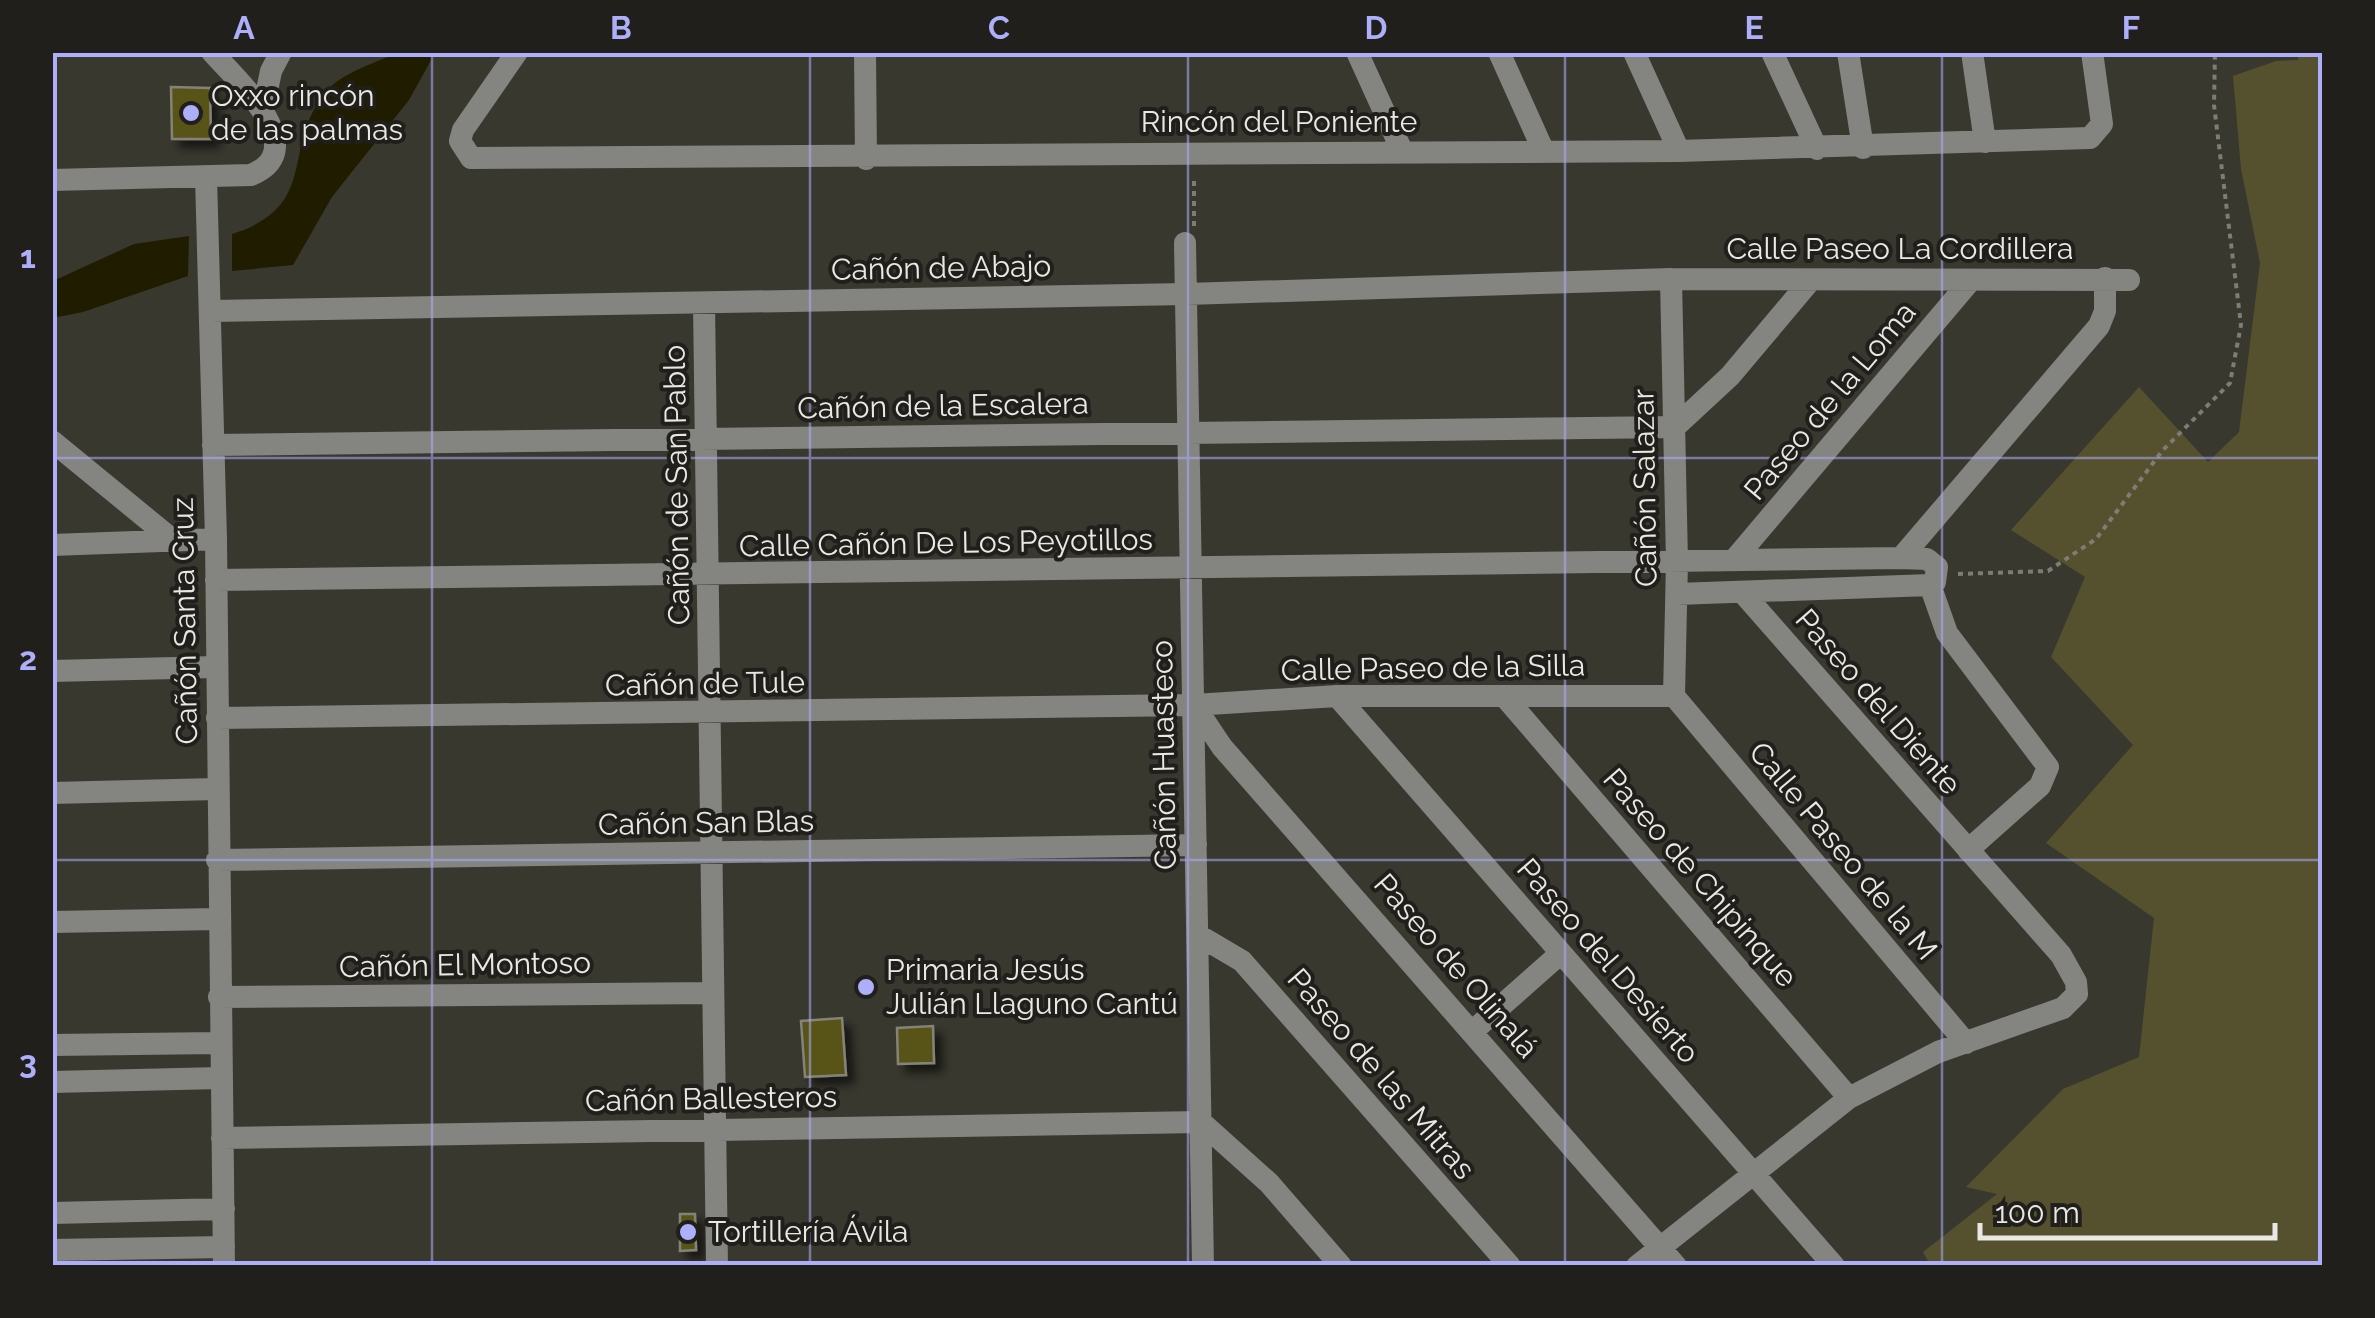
<svg xmlns="http://www.w3.org/2000/svg" width="2375" height="1318" font-family="Raleway,sans-serif">
<style>
.green{fill:#55512e}
.water{fill:#201c00}
.building{fill:#595318;stroke:#838379;stroke-width:2.5;filter:url(#shadow)}
.lines{fill:none;stroke-linecap:round;stroke-linejoin:round}
.path{stroke:#7d7c75;stroke-width:4;stroke-dasharray:5 5;stroke-linecap:butt}
.minor{stroke:#848480;stroke-width:22}
.grid{fill:none;stroke:#adaffb;stroke-width:2.5;stroke-opacity:0.55}
.poi-dot{fill:#adaffb;stroke:#201f1b;stroke-width:4}
.labels{text-anchor:middle;stroke-width:8;stroke-linejoin:round;paint-order:stroke}
.poi-label{font-size:30px;fill:#e9e8e3;stroke:#201f1b;text-anchor:start}
.street-label{font-size:30px;fill:#e9e8e3;stroke:#201f1b}
.neatline{fill:none;stroke:#adaffb;stroke-width:4}
.grid-label{font-size:32px;text-anchor:middle;font-weight:bold;fill:#adaffb}
</style>
<defs>
<filter id="shadow"><feDropShadow dx="8" dy="8" stdDeviation="5" flood-color="#0009"/></filter>
</defs>
<rect width="100%" height="100%" fill="#39382f"/>
<!-- green -->
<path class="green" d="M 2298,53 L 2322,53 L 2322,1265 L 1930,1265 L 1923,1252 L 1997,1194 L 1966,1187 L 2063,1089 L 2139,1057 L 2154,918 L 2046,843 L 2133,745 L 2051,657 L 2085,577 L 2011,530 L 2139,387 L 2208,462 L 2239,432 L 2260,263 L 2241,169 L 2233,76 L 2276,61 L 2298,60 Z"/>
<!-- water -->
<path class="water" d="M 397,53 L 435,53 L 409,100 L 332,197 L 293,265 L 232,271 L 232,234 C 320,206 281,150 324,94 C 340,73 373,64 397,53 Z
M 189,236 L 188,276 L 83,312 L 53,318 L 53,281 L 134,244 Z"/>
<!-- building -->
<path class="building" d="M 171,87 L 210,88 L 211,139 L 172,139 Z
M 842,1018 L 846,1075 L 805,1077 L 801,1021 Z
M 933,1026 L 934,1063 L 898,1064 L 897,1028 Z
M 680,1214 L 695,1214 L 696,1250 L 680,1251 Z"/>
<g class="lines">
<!-- path -->
<path class="path" d="M 1194,226 L 1194,176
M 1958,574 L 2048,571 L 2096,539 L 2162,451 L 2230,383 L 2241,325 L 2214,105 L 2215,52"/>
<!-- minor -->
<path class="minor" d="M 517,52 L 463,130 L 460,141 L 471,158 L 1679,151 L 2090,138 L 2102,124 L 2092,52
M 865,52 L 866,159
M 1357,52 L 1402,151
M 1499,52 L 1544,152
M 1634,52 L 1679,151
M 1772,52 L 1817,149
M 1848,52 L 1863,148
M 1972,52 L 1985,142
M 263,110 L 271,71 L 281,52
M 206,177 L 216,539 L 224,1266
M 52,180 L 251,175 C 314,149 236,79 212,52
M 1185,243 L 1203,1266
M 1671,279 L 1677,562 L 1674,696
M 704,303 L 717,1266
M 211,311 L 1187,294 L 1671,279 L 2129,280
M 52,441 L 174,541
M 213,445 L 1675,427 L 1730,376 L 1810,281
M 52,545 L 216,539
M 1901,558 L 2099,326 L 2105,311 L 2105,278
M 1734,560 L 1971,280
M 216,580 L 1901,558 L 1927,559 L 1937,567 L 1935,582 L 1930,585 L 1677,594
M 1930,585 L 1947,633 L 2048,767 L 2040,786 L 1968,850
M 52,671 L 216,667
M 1337,696 L 1834,1266
M 1674,696 L 1966,1043
M 1505,697 L 1849,1098
M 1194,705 L 1222,747 L 1676,1266
M 217,718 L 1194,705 L 1337,696 L 1674,696
M 52,793 L 216,789
M 217,860 L 1196,845
M 52,922 L 217,919
M 1198,935 L 1242,961 L 1510,1266
M 219,997 L 712,993
M 1474,1030 L 1561,953
M 52,1045 L 219,1043
M 52,1082 L 220,1078
M 222,1138 L 1201,1122 L 1269,1183 L 1341,1266
M 52,1213 L 224,1209
M 52,1250 L 224,1247
M 1637,1266 L 1849,1098 L 1938,1052 L 2063,1008 L 2077,994 L 2076,982 L 2061,955 L 1743,593"/>
</g>
<!-- grid -->
<path class="grid" d="M 432,52 L 432,1266M 810,52 L 810,1266M 1188,52 L 1188,1266M 1565,52 L 1565,1266M 1942,52 L 1942,1266M 52,458 L 2322,458M 52,860 L 2322,860"/>
<!-- markers -->
<g class="poi-dot">
<circle cx="191" cy="113" r="10"/>
<circle cx="866" cy="987" r="10"/>
<circle cx="688" cy="1232" r="10"/>
</g>
<g class="labels">
<!-- poi labels -->
<g class="poi-label">
<text x="211" y="106">Oxxo rincón<tspan x="211" dy="34">de las palmas</tspan></text>
<text x="886" y="980">Primaria Jesús<tspan x="886" dy="34">Julián Llaguno Cantú</tspan></text>
<text x="708" y="1242">Tortillería Ávila</text>
</g>
<!-- street labels -->
<g class="street-label">
<text x="1279" y="132">Rincón del Poniente</text>
<text x="1900" y="259">Calle Paseo La Cordillera</text>
<text transform="translate(941 268) rotate(-1)" y="10">Cañón de Abajo</text>
<text transform="translate(1830 401) rotate(-50)" y="10">Paseo de la Loma</text>
<text transform="translate(943 406) rotate(-1)" y="10">Cañón de la Escalera</text>
<text transform="translate(677 485) rotate(-91)" y="10">Cañón de San Pablo</text>
<text transform="translate(1645 488) rotate(-91)" y="10">Cañón Salazar</text>
<text transform="translate(946 543) rotate(-1)" y="10">Calle Cañón De Los Peyotillos</text>
<text transform="translate(185 621) rotate(-91)" y="10">Cañón Santa Cruz</text>
<text transform="translate(1433 668) rotate(-1)" y="10">Calle Paseo de la Silla</text>
<text transform="translate(705 684) rotate(-1)" y="10">Cañón de Tule</text>
<text transform="translate(1878 702) rotate(49)" y="10">Paseo del Diente</text>
<text transform="translate(1164 755) rotate(-91)" y="10">Cañón Huasteco</text>
<text transform="translate(706 823) rotate(-1)" y="10">Cañón San Blas</text>
<text transform="translate(1843 851) rotate(50)" y="10">Calle Paseo de la M</text>
<text transform="translate(1700 878) rotate(49)" y="10">Paseo de Chipinque</text>
<text transform="translate(1608 961) rotate(49)" y="10">Paseo del Desierto</text>
<text transform="translate(465 965) rotate(-1)" y="10">Cañón El Montoso</text>
<text transform="translate(1456 966) rotate(49)" y="10">Paseo de Olinalá</text>
<text transform="translate(1381 1074) rotate(49)" y="10">Paseo de las Mitras</text>
<text transform="translate(711 1099) rotate(-1)" y="10">Cañón Ballesteros</text>
</g>
</g>
<!-- border -->
<rect width="2375" height="1318" fill="none" stroke="#201f1b" stroke-width="110"/>
<!-- scale -->
<path d="M1980 1223v15h295v-15" fill="none" stroke="#e9e8e3" stroke-width="5"/>
<text x="1995" y="1223" font-size="30" fill="#e9e8e3" stroke="#201f1b" stroke-width="8" paint-order="stroke">100 m</text>
<rect x="55" y="55" width="2265" height="1208" class="neatline"/>
<g class="grid-label">
<text x="244" y="39">A</text>
<text x="621" y="39">B</text>
<text x="999" y="39">C</text>
<text x="1376" y="39">D</text>
<text x="1754" y="39">E</text>
<text x="2131" y="39">F</text>
<text x="28" y="268">1</text>
<text x="28" y="670">2</text>
<text x="28" y="1073">3</text>
</g>
</svg>
